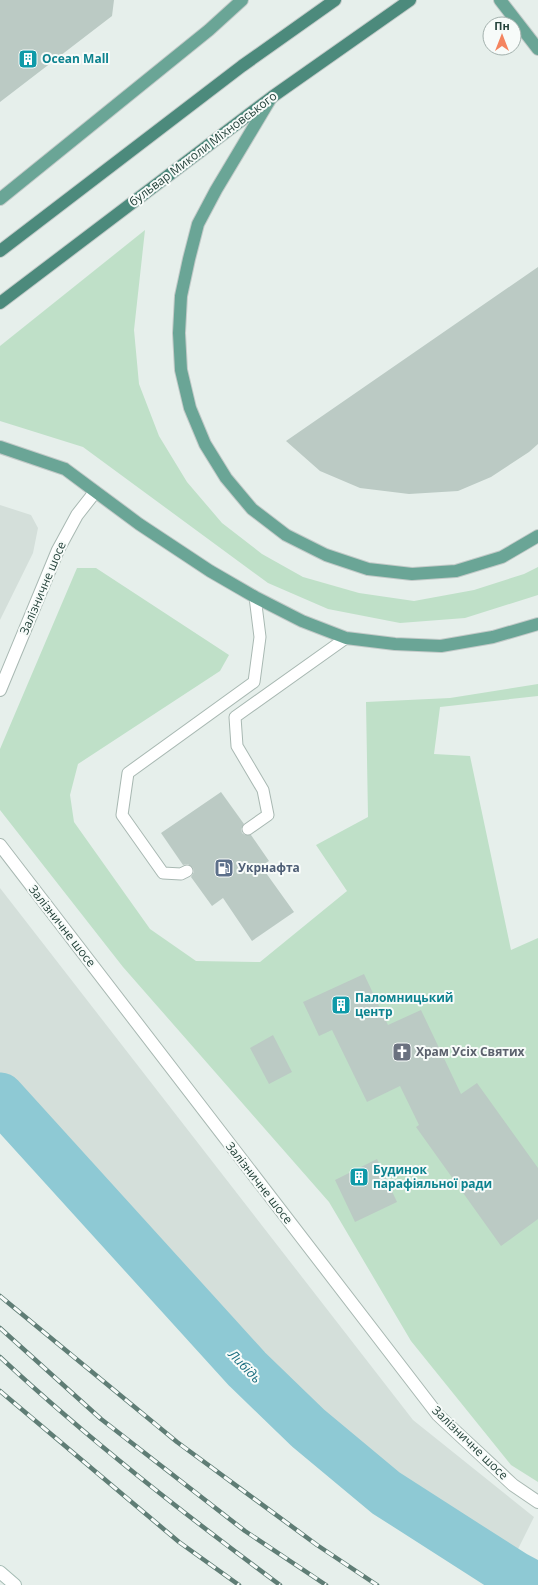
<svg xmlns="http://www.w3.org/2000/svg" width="538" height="1585" font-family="'Open Sans',sans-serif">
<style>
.built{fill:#d4dfda}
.green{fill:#bfe0c8}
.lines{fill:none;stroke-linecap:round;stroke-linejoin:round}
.river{stroke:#8ec9d4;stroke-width:49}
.building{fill:#bbcac4}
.service-casing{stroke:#a8b8b2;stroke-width:13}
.tertiary-casing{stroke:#a8b8b2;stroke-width:14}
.secondary-casing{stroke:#a4bbb3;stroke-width:14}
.primary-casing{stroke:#c2cac8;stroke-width:14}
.trunk-casing{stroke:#c2cac8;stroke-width:14}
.service{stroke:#fff;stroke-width:11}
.tertiary{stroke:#fff;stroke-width:12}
.secondary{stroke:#fff;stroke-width:12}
.primary{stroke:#6aa596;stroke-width:12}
.trunk{stroke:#4c8a7c;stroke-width:12}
.rail-casing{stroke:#5f7d75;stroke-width:4.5}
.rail{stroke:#f7fbf9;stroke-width:3;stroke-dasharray:9;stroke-linecap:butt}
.labels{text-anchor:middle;stroke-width:4;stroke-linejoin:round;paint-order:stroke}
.culture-label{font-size:12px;font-weight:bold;fill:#0d838f;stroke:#f7fbf9;text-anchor:start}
.street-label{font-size:12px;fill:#24423a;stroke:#f7fbf9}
.service-label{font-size:12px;font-weight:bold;fill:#4e5e75;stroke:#f7fbf9;text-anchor:start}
.worship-label{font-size:12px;font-weight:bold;fill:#5b616d;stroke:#f7fbf9;text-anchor:start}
.water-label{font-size:13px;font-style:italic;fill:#1c6f80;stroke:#f7fbf9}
</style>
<rect width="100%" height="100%" fill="#e6efeb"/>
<!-- built -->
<path class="built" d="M 0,505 L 31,515 L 38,528 L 33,553 L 0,620 Z
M 0,888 L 413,1420 L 534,1517 L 513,1559 L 395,1488 L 354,1457 L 309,1420 L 277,1389 L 0,1087 Z"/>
<!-- green -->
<path class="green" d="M 145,230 L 134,330 L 139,384 L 159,436 L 187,482 L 222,523 L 262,554 L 303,577 L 359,593 L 414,601 L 474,590 L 524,574 L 538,567 L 538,595 L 465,618 L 400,623 L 328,609 L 268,583 L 83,447 L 0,421 L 0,346 Z
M 77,568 L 96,568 L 229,655 L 220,671 L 78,764 L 70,795 L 74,822 L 150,929 L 196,961 L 260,962 L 347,891 L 316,845 L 368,817 L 366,702 L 450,698 L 538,684 L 538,696 L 440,707 L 434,754 L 470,756 L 511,950 L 538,938 L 538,1482 L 511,1465 L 411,1341 L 329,1202 L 123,967 L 0,810 L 0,749 Z"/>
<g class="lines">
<!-- river -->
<path class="river" d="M 0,1097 L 247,1369 L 308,1428 L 386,1493 L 514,1575 L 533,1585"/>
</g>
<!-- building -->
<path class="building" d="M 0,0 L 114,0 L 112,16 L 0,102 Z
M 538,267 L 538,444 L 529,452 L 491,477 L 458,491 L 409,494 L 360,488 L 320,471 L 286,441 Z
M 221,792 L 244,824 L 241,829 L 242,833 L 245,835 L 251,835 L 269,861 L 261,866 L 294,912 L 252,941 L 223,898 L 212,906 L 191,877 L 194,872 L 193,868 L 188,864 L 183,865 L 161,833 Z
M 364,974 L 388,1025 L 421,1010 L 461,1094 L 477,1083 L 538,1168 L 538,1219 L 501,1246 L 416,1127 L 419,1125 L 400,1086 L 367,1102 L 332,1030 L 319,1036 L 303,1002 Z
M 273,1035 L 292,1072 L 269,1084 L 250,1048 Z
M 377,1159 L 397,1202 L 355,1222 L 335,1180 Z"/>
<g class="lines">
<defs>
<path id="service" d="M 248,829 L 268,815 L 263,790 L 237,746 L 235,717 L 346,638
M 187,871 L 181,874 L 163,873 L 122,815 L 128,773 L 254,682 L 260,637 L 255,597"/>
<path id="tertiary" d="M 0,690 L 58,550 L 77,515 L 95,492
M 0,845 L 438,1415 L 513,1485 L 538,1502"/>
<path id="secondary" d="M 0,1572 L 15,1585"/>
<path id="primary" d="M 500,0 L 538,49
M 271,98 L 216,190 L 198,224 L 189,259 L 181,296 L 179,333 L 181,370 L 190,408 L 205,444 L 226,478 L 252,509 L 286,535 L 326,555 L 368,569 L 412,574 L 456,571 L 502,557 L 538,536
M 0,199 L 209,30 L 242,0
M 0,447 L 65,469 L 139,524 L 210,571 L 255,597 L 302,621 L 346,638 L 395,644 L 441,646 L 493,637 L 538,624"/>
<path id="trunk" d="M 0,251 L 242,66 L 335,0
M 0,303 L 272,97 L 410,0"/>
</defs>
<!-- service casing -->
<use href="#service" class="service-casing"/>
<!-- tertiary casing -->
<use href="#tertiary" class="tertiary-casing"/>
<!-- secondary casing -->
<use href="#secondary" class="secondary-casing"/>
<!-- primary casing -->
<use href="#primary" class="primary-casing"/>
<!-- trunk casing -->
<use href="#trunk" class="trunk-casing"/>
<!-- service -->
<use href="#service" class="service"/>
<!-- tertiary -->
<use href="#tertiary" class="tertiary"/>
<!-- secondary -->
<use href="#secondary" class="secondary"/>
<!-- primary -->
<use href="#primary" class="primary"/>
<!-- trunk -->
<use href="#trunk" class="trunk"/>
<defs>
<path id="rail" d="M 0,1296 L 177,1442 L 317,1545 L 377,1585
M 0,1328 L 101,1419 L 245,1531 L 326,1585
M 0,1357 C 88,1439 183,1513 280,1585
M 0,1391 L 179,1542 L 239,1585"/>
</defs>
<!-- rail casing -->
<use href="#rail" class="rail-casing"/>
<!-- rail -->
<use href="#rail" class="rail"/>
</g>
<!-- icons -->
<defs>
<symbol id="building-square" viewBox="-11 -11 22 22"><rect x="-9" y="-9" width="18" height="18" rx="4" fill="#0f9aa8" stroke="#f7fbf9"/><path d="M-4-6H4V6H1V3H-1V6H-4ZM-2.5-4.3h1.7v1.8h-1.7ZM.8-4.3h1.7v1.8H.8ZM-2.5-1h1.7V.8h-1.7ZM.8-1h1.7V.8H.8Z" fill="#fff"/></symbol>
<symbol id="fuel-square" viewBox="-11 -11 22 22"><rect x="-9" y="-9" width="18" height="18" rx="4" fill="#5c6f8a" stroke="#f7fbf9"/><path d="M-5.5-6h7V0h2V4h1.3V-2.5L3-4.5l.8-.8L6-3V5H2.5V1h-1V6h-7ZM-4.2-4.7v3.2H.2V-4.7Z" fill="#fff"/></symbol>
<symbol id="church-square" viewBox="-11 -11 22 22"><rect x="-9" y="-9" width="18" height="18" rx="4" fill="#6b7280" stroke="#f7fbf9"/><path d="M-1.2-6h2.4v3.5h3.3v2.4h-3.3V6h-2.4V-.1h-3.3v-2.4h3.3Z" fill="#fff"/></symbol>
</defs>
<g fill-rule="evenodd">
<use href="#building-square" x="17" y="48" width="22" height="22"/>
<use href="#fuel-square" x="213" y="857" width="22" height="22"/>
<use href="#building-square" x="330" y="994" width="22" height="22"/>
<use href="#church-square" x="391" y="1041" width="22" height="22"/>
<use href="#building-square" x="348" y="1166" width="22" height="22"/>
</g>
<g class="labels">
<!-- culture labels -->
<g class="culture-label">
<text x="42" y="63">Ocean Mall</text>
<text x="355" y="1002">Паломницький<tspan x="355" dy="14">центр</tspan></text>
<text x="373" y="1174">Будинок<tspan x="373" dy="14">парафіяльної ради</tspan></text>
</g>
<!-- street labels -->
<g class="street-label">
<text transform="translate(203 149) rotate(-37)" y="4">бульвар Миколи Міхновського</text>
<text transform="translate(43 588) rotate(-67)" y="4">Залізничне шосе</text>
<text transform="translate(62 926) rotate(52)" y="4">Залізничне шосе</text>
<text transform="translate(259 1183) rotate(52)" y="4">Залізничне шосе</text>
<text transform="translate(470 1443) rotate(44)" y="4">Залізничне шосе</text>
</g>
<!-- service labels -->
<g class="service-label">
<text x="238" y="872">Укрнафта</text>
</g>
<!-- worship labels -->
<g class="worship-label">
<text x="416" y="1056">Храм Усіх Святих</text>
</g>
<!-- water labels -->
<g class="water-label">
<text transform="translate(245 1366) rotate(46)" y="5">Либідь</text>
</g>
</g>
<!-- north arrow -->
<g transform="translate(502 36)"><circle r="19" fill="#f7fbf9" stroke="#a3b1ad"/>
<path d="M0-3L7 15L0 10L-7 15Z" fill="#f4845f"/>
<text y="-6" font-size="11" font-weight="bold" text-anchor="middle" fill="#24423a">Пн</text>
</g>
</svg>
